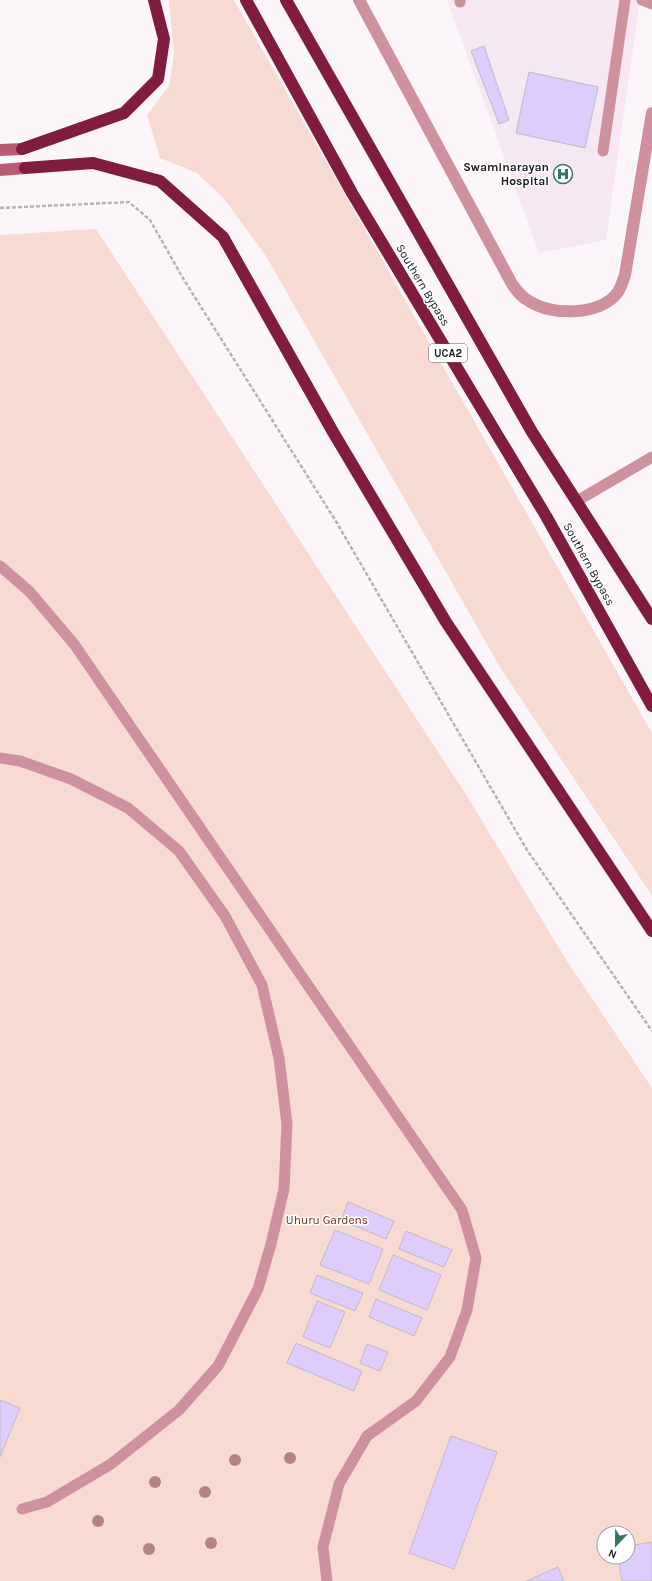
<svg xmlns="http://www.w3.org/2000/svg" width="652" height="1581" font-family="Karla,sans-serif">
<style>
.built{fill:#f5e8f2}
.green{fill:#f7dbd3;fill-rule:evenodd}
.building{fill:#decdfc;stroke:#bebcc2}
.lines{fill:none;stroke-linecap:round;stroke-linejoin:round}
.path{stroke:#b8b3b7;stroke-width:2.5;stroke-dasharray:4 2;stroke-linecap:butt}
.lane{stroke:#cf919e;stroke-width:11}
.street{stroke:#cf919e;stroke-width:12}
.secondary{stroke:#b55d74;stroke-width:12}
.highway{stroke:#801d3f;stroke-width:12}
.tree{fill:#b3867c}
.labels{text-anchor:middle;stroke-width:3;stroke-linejoin:round;paint-order:stroke}
.shield{fill:#fff;stroke:#5f5e5f;stroke-width:1}
.shield-label{font-size:11px;font-weight:bold;fill:#1b191b}
.poi-label{font-size:12px;font-weight:bold;fill:#1b191b;stroke:#fff;text-anchor:end}
.street-label{font-size:12px;fill:#1b191b;stroke:#fff}
.park-label{font-size:12px;fill:#772b15;stroke:#fff}
</style>
<rect width="100%" height="100%" fill="#fcf6fb"/>
<!-- built -->
<path class="built" d="M 447,0 L 640,0 L 606,240 L 539,253 Z"/>
<!-- green -->
<path class="green" d="M 169,0 L 234,0 L 652,733 L 652,896 L 501,669 L 266,256 L 224,199 L 197,173 L 160,158 L 147,115 L 169,86 L 174,54 Z
M 96,229 L 467,796 L 567,961 L 652,1088 L 652,1581 L 0,1581 L 0,235 ZM 604,1533 L 628,1533 L 628,1557 L 604,1557 Z"/>
<!-- building -->
<path class="building" d="M 484,46 L 509,120 L 499,124 L 471,51 Z
M 529,72 L 598,87 L 585,148 L 516,133 Z
M 348,1202 L 394,1221 L 386,1239 L 341,1220 Z
M 335,1230 L 383,1249 L 369,1284 L 320,1265 Z
M 406,1231 L 452,1250 L 444,1267 L 399,1249 Z
M 393,1255 L 441,1275 L 427,1310 L 379,1290 Z
M 317,1275 L 363,1293 L 355,1311 L 310,1293 Z
M 376,1299 L 422,1318 L 414,1336 L 369,1317 Z
M 317,1301 L 345,1312 L 330,1348 L 303,1337 Z
M 296,1343 L 362,1371 L 354,1391 L 287,1363 Z
M 367,1344 L 388,1352 L 380,1371 L 360,1363 Z
M 0,1400 L 20,1408 L 0,1457 Z
M 451,1436 L 497,1452 L 454,1569 L 409,1553 Z
M 652,1542 L 652,1581 L 622,1581 L 618,1557 L 628,1557 L 628,1546 Z
M 558,1567 L 564,1581 L 526,1581 Z"/>
<g class="lines">
<!-- path -->
<path class="path" d="M 0,208 L 129,202 L 150,220 L 184,280 L 337,523 L 527,850 L 652,1031"/>
<!-- lane -->
<path class="lane" d="M 460,0 L 460,2
M 642,0 L 652,4
M 603,151 L 625,0
M 577,501 L 652,457
M 0,566 L 30,592 L 74,644 L 462,1210 L 476,1258 L 467,1310 L 450,1357 L 416,1401 L 367,1436 L 339,1484 L 323,1547 L 327,1581
M 0,758 L 20,761 L 71,779 L 128,808 L 179,851 L 225,916 L 262,985 L 279,1058 L 287,1124 L 284,1189 L 271,1244 L 258,1289 L 218,1366 L 179,1410 L 111,1464 L 47,1502 L 22,1509"/>
<!-- street -->
<path class="street" d="M 359,0 L 512,284 C 517,291 521,297 529,301 C 551,316 601,316 618,292 C 621,287 623,281 625,275 L 652,113"/>
<!-- secondary -->
<path class="secondary" d="M 0,150 L 22,149
M 0,170 L 25,168"/>
<!-- highway -->
<path class="highway" d="M 246,0 L 352,193 L 546,516 L 652,706
M 286,0 L 532,432 L 652,619
M 22,149 L 124,113 L 158,79 L 164,39 L 154,0
M 25,168 L 93,163 L 160,181 L 223,237 L 333,432 L 446,622 L 652,931"/>
</g>
<!-- trees -->
<g class="tree">
<circle cx="290" cy="1458" r="6"/>
<circle cx="235" cy="1460" r="6"/>
<circle cx="155" cy="1482" r="6"/>
<circle cx="205" cy="1492" r="6"/>
<circle cx="98" cy="1521" r="6"/>
<circle cx="211" cy="1543" r="6"/>
<circle cx="149" cy="1549" r="6"/>
</g>
<!-- icons -->
<defs>
<symbol id="hospital-ring" viewBox="-11 -11 22 22"><circle r="9.5" fill="#fff" stroke="#347565" stroke-width="1.5"/><path d="M-5-5h3v3.5h4V-5h3V5h-3V1.5h-4V5h-3Z" fill="#347565"/></symbol>
</defs>
<g fill-rule="evenodd">
<use href="#hospital-ring" x="552" y="163" width="22" height="22"/>
</g>
<g class="labels">
<!-- shield labels -->
<rect class="shield" x="429" y="344" width="38" height="18" rx="3"/>
<g class="shield-label">
<text x="448" y="357">UCA2</text>
</g>
<!-- poi labels -->
<g class="poi-label">
<text x="549" y="171">Swaminarayan<tspan x="549" dy="14">Hospital</tspan></text>
</g>
<!-- street labels -->
<g class="street-label">
<text transform="translate(423 285) rotate(59)" y="4">Southern Bypass</text>
<text transform="translate(589 564) rotate(61)" y="4">Southern Bypass</text>
</g>
<!-- park labels -->
<g class="park-label">
<text x="327" y="1224">Uhuru Gardens</text>
</g>
</g>
<!-- north arrow -->
<g transform="translate(616 1545) rotate(202)"><circle r="19" fill="#ffffff" stroke="#a4a3a4"/>
<path d="M0-3L7 15L0 10L-7 15Z" fill="#347565"/>
<text y="-6" font-size="11" font-weight="bold" text-anchor="middle" fill="#1b191b">N</text>
</g>
</svg>
